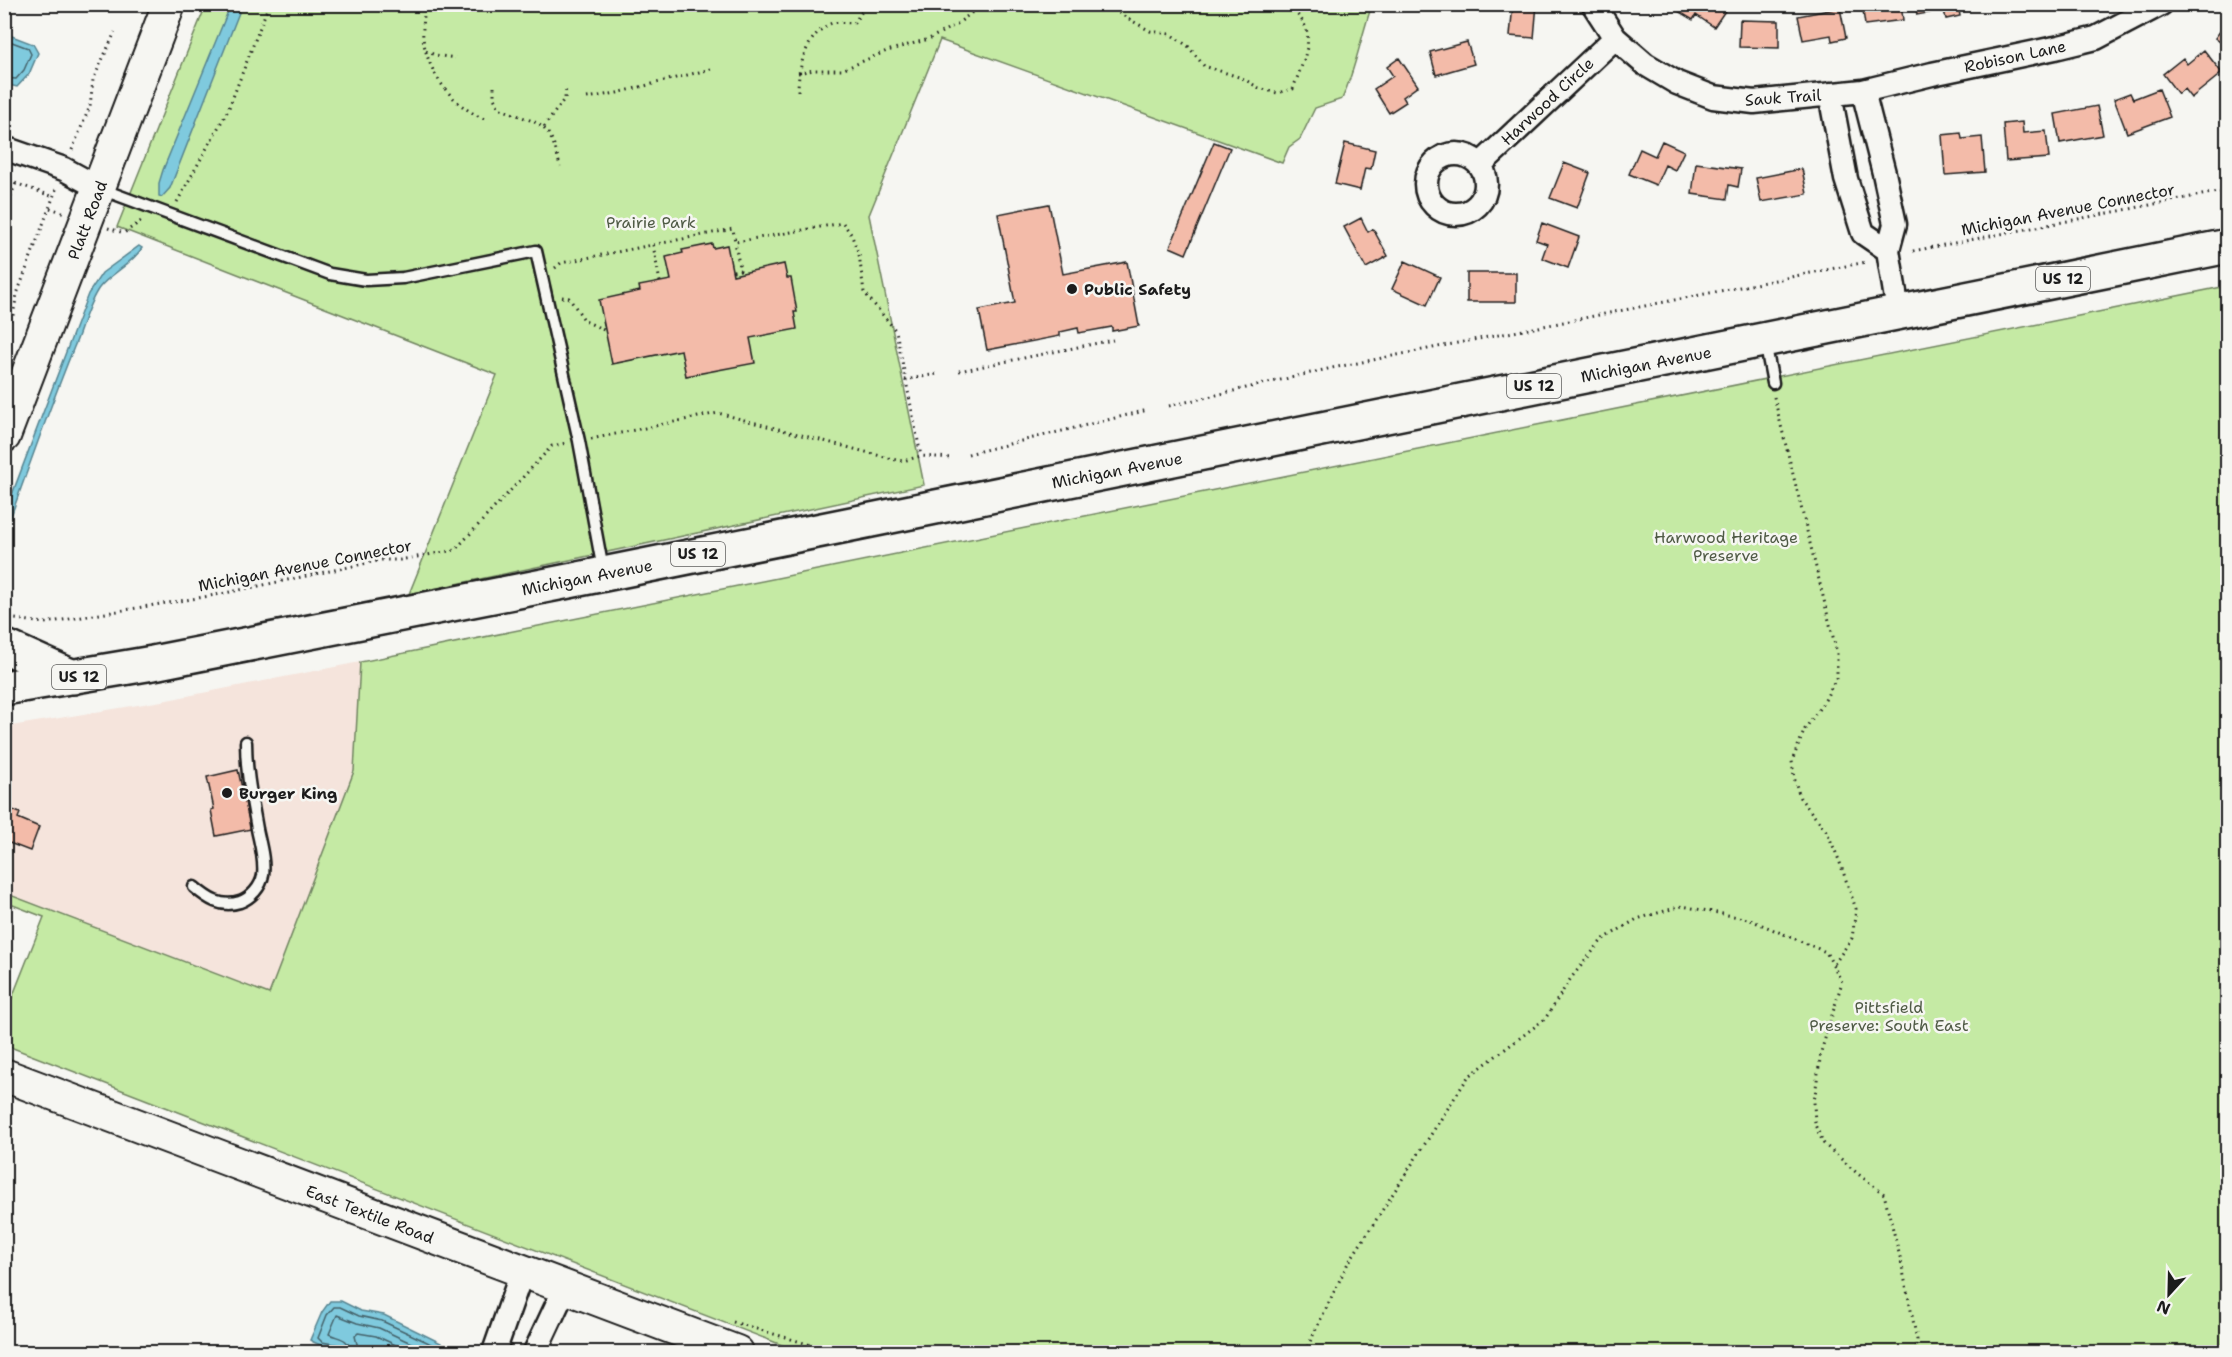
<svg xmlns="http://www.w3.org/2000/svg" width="2232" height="1357" viewBox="0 0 2232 1357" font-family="'Shantell Sans',sans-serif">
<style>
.built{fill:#f5e4dc}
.green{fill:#c5eaa4;stroke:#708360;stroke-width:1.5}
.water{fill:#7fcade;stroke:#578490;stroke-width:1.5}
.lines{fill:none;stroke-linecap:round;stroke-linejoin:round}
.shore{stroke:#44626a;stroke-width:1.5}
.building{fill:#f3bba9;stroke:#1c1c1c;stroke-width:1.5}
.lane-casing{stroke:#1c1c1c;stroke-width:15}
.street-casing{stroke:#1c1c1c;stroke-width:27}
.secondary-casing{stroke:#1c1c1c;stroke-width:36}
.highway-casing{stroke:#1c1c1c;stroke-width:38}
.path{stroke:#1c1c1c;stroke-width:3;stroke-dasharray:1.5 4.5;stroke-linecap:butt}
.lane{stroke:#f6f6f2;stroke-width:10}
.street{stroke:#f6f6f2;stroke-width:22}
.secondary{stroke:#f6f6f2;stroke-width:32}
.highway{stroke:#f6f6f2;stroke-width:33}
.poi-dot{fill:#1c1c1c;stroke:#f6f6f2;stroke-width:2}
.labels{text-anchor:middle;stroke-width:5;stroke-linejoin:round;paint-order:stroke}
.shield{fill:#f6f6f2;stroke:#5d5d5c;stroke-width:1.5}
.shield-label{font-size:15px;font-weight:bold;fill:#1c1c1c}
.street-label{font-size:16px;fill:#1c1c1c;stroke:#f6f6f2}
.park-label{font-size:16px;fill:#4f5a45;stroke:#f6f6f2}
.poi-label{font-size:16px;font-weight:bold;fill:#1c1c1c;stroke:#f6f6f2;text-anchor:start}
</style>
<rect width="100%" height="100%" fill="#f6f6f2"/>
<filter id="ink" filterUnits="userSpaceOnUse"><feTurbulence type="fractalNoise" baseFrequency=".0167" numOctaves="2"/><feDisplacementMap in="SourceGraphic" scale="12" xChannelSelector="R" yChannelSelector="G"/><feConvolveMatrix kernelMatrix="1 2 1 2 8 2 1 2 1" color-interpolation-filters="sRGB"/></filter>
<g filter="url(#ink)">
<path class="built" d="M360 662 354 771 269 994 5 893V727L162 701Z"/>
<path class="green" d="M206 5H1372C1361 36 1356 68 1342 99L1315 108 1300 139 1289 147 1282 163 940 40 869 215 924 485 409 594 497 375 117 227Z
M2227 286V1352H800L5 1045 4 1018 44 917 5 902V893L269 994 354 771 360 662Z"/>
<path class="water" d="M231 4 242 5 170 188 162 197 159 196V183L163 170Z
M4 33 33 44 38 53 29 74 17 87 5 84Z
M139 246 142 248C130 266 111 273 99 288 87 305 82 329 74 347 49 409 27 471 5 533V513L88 294 102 273Z
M330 1301H341L361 1311 384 1315 441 1343 444 1352C410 1353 336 1357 310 1340L322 1312Z"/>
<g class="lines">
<path class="shore" d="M4 39 28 48 31 54 24 70 16 79 4 78
M343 1352 339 1345 322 1342 318 1338 327 1315 334 1307H340L359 1316 382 1321 427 1342 436 1347 438 1352
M350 1352C349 1337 339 1339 329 1334L337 1315 357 1323 379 1328 430 1352
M359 1352 355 1336 358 1333 376 1336 411 1352"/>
</g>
<path class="building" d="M1513 4H1537L1534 38 1510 36Z
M1682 4H1722L1727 8 1714 27 1696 15 1693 20 1678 11Z
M1862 4H1901L1903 20 1865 25Z
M1915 4H1958L1960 16 1946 19 1944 10 1917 15Z
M1840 8 1846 38 1832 41 1831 35 1803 40 1798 16Z
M1740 20 1779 21V48L1739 47Z
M2227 22H2228V48L2215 38Z
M1467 42 1474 64 1436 75 1430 52Z
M2204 50 2222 73 2191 98 2184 89 2178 94 2163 74 2183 58 2187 64Z
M1399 58 1418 86 1403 97 1406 102 1389 113 1374 89 1393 76 1387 67Z
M2159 89 2170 117 2127 133 2114 99 2130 93 2133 99Z
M2097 106 2103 135 2060 143 2055 114Z
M2022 122 2023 133 2046 131 2049 158 2006 161 2003 124Z
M1961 133 1962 139 1982 137 1985 172 1945 175 1942 135Z
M1662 141 1684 151 1675 170 1665 165 1656 185 1629 174 1640 149 1655 156Z
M1214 142 1230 148 1186 254 1170 247Z
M1345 143 1375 150 1371 169 1365 168 1360 190 1335 184Z
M1564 163 1590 173 1577 208 1550 198Z
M1696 163 1741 169 1738 187 1729 185 1727 199 1692 194Z
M1802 169 1807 194 1761 202 1756 178Z
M1049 204 1063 274 1127 262 1139 326 1112 331V327L1079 333 1078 328 1060 332V336L987 350 979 310 1015 303 998 214Z
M1361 218 1368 232 1373 229 1388 256 1366 268 1344 227Z
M1542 223 1579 237 1568 268 1542 258 1547 244 1536 240Z
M712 244 713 248 727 245 733 275 784 264 787 278H791L797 312H794L797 329 750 338 755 363 686 376 681 350 612 364 599 300 640 291 639 286 671 280 666 257 683 253 682 250Z
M1405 261 1440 277 1427 305 1392 289Z
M1467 273H1516V302H1467Z
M238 770 251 829 216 836 211 810 214 809 207 777Z
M10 809 20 813 18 818 39 827 30 851 4 841V813L8 814Z"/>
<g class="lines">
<g class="lane-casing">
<path id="lane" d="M101 189 330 274 366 280 403 278 536 251 579 441 603 570
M1765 342 1773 383
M194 887C208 899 221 908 240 902 251 898 261 887 263 875 265 860 260 844 257 829 252 800 246 772 246 742"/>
</g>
<g class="street-casing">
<path id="street" d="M1593 4 1615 38 1645 64 1677 83 1713 97 1754 102 1863 91 1932 74 2055 48 2096 38 2161 4
M1863 91 1884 173 1895 224 1888 250 1898 311
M1830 94 1846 179 1863 233 1888 250
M4 148 64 169 99 188
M1426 184a30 30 0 1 1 60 0a30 30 0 1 1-60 0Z
M1480 165 1615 38
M494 1352 522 1272
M535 1352 565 1288"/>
</g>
<g class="secondary-casing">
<path id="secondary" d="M4 436 169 4
M4 1075 737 1352"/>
</g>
<g class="highway-casing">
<path id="highway" d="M4 646 73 677
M4 688 153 663 604 574 2228 246"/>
</g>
<path class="path" d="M424 4C425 16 422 27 423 38 428 74 453 107 487 120
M1103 4 1150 31 1170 34 1188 46 1204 66 1242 78 1259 88 1277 93 1293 89C1305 55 1323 27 1283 4
M426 51 435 55 455 58
M798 73 814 70H842L887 51 929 39 957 24 983 4
M494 87V98L499 108C539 125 550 119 560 167
M798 91C798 68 806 35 830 24 836 21 847 23 854 23L867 4
M587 98 617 93 711 69
M544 127 565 98 566 86
M72 150 90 106 93 80 115 32
M4 179 54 197
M177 202 228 110 269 4
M50 208 65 213
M4 213 16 183
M108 228 124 233 144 219
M653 245 660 282
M1913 251 2217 192 2228 195
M555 268 561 263 733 229 735 242 843 223 851 234 859 254 864 292 896 331 921 456
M733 271 740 270 735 242
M562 297 569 298 585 321 606 331
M4 305 14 308
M4 331 13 315 17 294 57 187
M959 371 1113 340
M905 380 937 374
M1774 397 1837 653V676L1825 700 1805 729 1792 761 1794 777 1800 798 1827 832 1839 860 1856 909 1852 938 1833 966
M1169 406 1332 368 1866 262
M591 439 718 413 896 460 903 461 921 456 953 458
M968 454 1148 410
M4 620 7 618 45 623 216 595 382 560H400L455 550 552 446 567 443
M733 1322 835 1352
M1305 1352 1347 1265 1468 1077 1545 1019 1571 978 1602 940 1637 919 1682 906 1748 919 1826 952 1842 982 1821 1052 1814 1102 1815 1125 1824 1144 1858 1174 1884 1194 1901 1261 1917 1340 1914 1352"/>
<use href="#lane" class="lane"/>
<use href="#street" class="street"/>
<use href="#secondary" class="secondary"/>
<use href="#highway" class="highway"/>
</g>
</g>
<g class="poi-dot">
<circle cx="1072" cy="289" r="6"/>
<circle cx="227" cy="793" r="6"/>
</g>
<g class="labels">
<g class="shield">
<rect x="2036" y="267" width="54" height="24" rx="4.5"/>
<rect x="1507" y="374" width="54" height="24" rx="4.5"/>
<rect x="671" y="542" width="54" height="24" rx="4.5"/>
<rect x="52" y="665" width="54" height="24" rx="4.5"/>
</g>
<g class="shield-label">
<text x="2063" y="284">US 12</text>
<text x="1534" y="391">US 12</text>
<text x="698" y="559">US 12</text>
<text x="79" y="682">US 12</text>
</g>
<g class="street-label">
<text transform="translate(2015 56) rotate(-12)" y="6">Robison Lane</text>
<text transform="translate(1783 97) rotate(-4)" y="6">Sauk Trail</text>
<text transform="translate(1547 101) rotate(-43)" y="6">Harwood Circle</text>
<text transform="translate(2068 209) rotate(-11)" y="6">Michigan Avenue Connector</text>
<text transform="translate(87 220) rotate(-69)" y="6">Platt Road</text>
<text transform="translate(1646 364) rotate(-11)" y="6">Michigan Avenue</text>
<text transform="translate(1117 470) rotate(-11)" y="6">Michigan Avenue</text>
<text transform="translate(305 565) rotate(-11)" y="6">Michigan Avenue Connector</text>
<text transform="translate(587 577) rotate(-11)" y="6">Michigan Avenue</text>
<text transform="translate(370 1214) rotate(21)" y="6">East Textile Road</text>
</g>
<g class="park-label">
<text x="651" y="228">Prairie Park</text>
<text x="1726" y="543">Harwood Heritage<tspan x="1726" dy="18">Preserve</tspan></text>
<text x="1889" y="1013">Pittsfield<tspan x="1889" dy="18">Preserve: South East</tspan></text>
</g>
<g class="poi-label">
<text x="1084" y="295">Public Safety</text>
<text x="239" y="799">Burger King</text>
</g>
</g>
<rect width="2232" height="1357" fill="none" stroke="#f6f6f2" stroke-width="24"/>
<rect x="12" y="12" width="2208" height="1333" fill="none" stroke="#1c1c1c" stroke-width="2" filter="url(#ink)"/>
<g transform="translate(2169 1294) rotate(202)" stroke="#f6f6f2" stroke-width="4.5" paint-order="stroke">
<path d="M0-4.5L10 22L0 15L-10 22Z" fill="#1c1c1c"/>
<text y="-9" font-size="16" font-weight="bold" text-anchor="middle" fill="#1c1c1c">N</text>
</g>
</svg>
